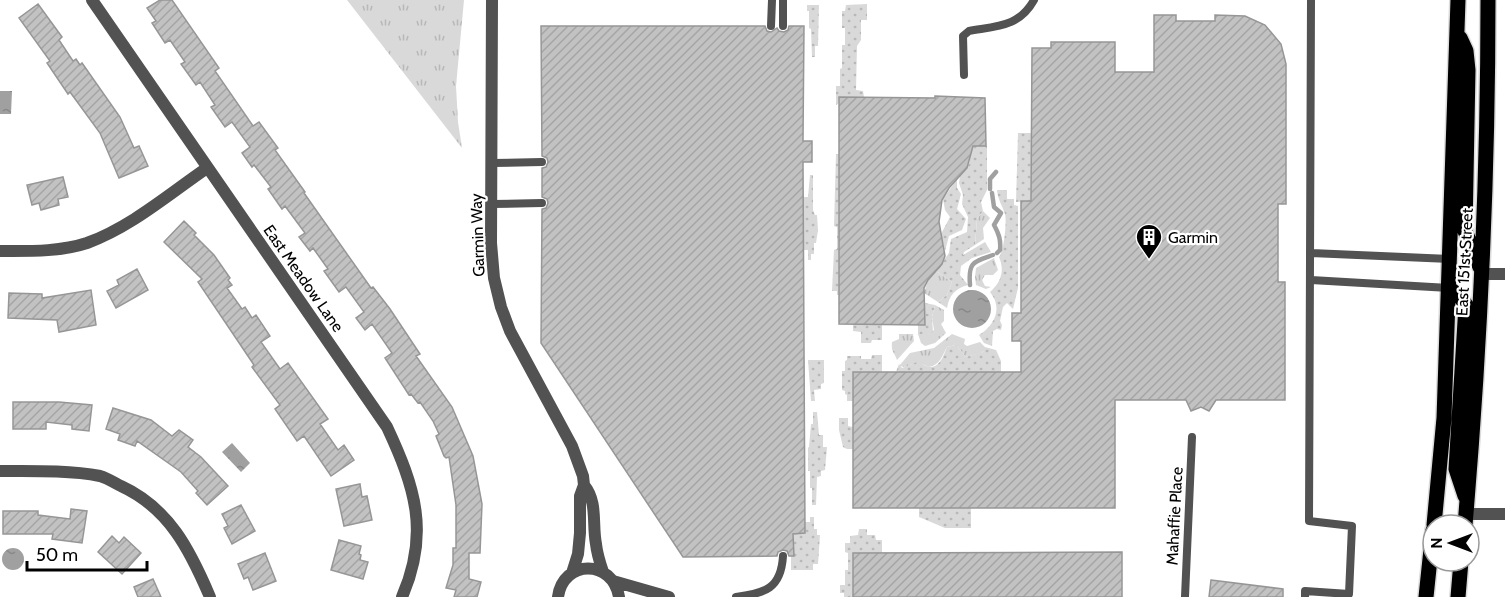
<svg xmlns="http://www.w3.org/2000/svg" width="1505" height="597" viewBox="0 0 1505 597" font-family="Cabin,sans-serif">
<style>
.grass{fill:url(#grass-tufts)}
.garden{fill:url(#garden-dots)}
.water{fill:url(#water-ripples)}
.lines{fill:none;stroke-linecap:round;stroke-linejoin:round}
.stream{stroke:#a0a0a0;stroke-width:4.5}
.building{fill:url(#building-hatch);stroke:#969696;stroke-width:1.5}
.primary-casing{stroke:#dbdbdb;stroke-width:18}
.lane{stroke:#525252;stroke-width:8}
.street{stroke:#525252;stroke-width:12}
.primary{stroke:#000;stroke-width:15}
.labels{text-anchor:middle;stroke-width:4.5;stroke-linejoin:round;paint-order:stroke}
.street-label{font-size:16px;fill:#000;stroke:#fff}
.poi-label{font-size:16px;fill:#000;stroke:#fff;text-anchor:start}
</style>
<defs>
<pattern id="grass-tufts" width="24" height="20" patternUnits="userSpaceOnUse" patternTransform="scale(1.5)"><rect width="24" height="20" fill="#d9d9d9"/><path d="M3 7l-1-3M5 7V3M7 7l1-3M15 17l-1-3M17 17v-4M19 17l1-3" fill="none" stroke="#b8b8b8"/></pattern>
<pattern id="garden-dots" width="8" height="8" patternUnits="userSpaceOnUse" patternTransform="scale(1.5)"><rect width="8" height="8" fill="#d9d9d9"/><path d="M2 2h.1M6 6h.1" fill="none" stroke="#b8b8b8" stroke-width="1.8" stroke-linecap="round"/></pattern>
<pattern id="water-ripples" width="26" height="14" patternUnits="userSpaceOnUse" patternTransform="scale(1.5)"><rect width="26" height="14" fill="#a0a0a0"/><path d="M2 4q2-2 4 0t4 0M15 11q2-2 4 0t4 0" fill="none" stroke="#888"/></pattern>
<pattern id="building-hatch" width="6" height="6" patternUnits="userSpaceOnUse" patternTransform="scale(1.5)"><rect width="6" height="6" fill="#c2c2c2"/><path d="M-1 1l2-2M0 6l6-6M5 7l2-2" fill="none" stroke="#a5a5a5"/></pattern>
</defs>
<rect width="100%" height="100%" fill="#fff"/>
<path class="grass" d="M347 0H464L456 86 458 122 462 148Z
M983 211 990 218 983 228 984 239 975 245 977 219Z
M994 258 998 270 993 275H985L982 280 985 286 991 287 986 289 976 285 975 277 976 268Z
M936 271 952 282 947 295 938 302 924 293 928 280Z
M935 305 944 310V321L941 324 946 333 935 343 925 346 921 343 918 334H928L934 330 932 317Z
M899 334H913L914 341 897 360C894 351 891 353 892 342L899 339Z
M952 334 965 339 964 344 967 346 980 342 985 347V350L981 353 966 357 956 345 947 347C942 356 940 365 929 367 920 363 915 362 906 367L899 366 910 353 934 348Z"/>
<path class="garden" d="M867 4V20H861V40L857 46 856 90 863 91 864 97H839V103L836 105V86H840V69L842 68V45H845V28H842V11H845L846 5Z
M807 5H819L818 46H815V57H812L811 29 809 28V11H807Z
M1018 133H1032L1031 201 1016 202Z
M972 146H987V190L981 202 983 211 977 219 975 245 964 252 963 255 985 242 991 252 972 258 961 266 960 275 968 285C956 288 949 295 947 308L938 302 947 295 952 282 936 271 949 253 951 239 967 232 968 217 962 204 963 195 959 183 960 176 969 164Z
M836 154H839V295H837V291H832L834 250 837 249V227L834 226Z
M810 175H813V210L815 215H817L818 230 816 243H814V254H811V260H808V250H803V197H808Z
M957 179V188L961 194 957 209 966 219 962 230 949 236 945 251 941 234 950 217 945 210 943 199Z
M997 190H1007V199H1014V205L1018 206V288L1013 309 1007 303 1003 307 1000 321 1002 325 1001 330 997 329 993 331 992 346 984 343 979 335C995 325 1003 308 990 292 1001 282 1005 271 999 257 1004 251 1007 221 1005 214 1002 205 998 200 997 190Z
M925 303 935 305 932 317 933 332 928 334H918V325L925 324Z
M853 325H882V340H872L871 343H861V332L853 331Z
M956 345 966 357 983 352 985 347 996 350 1001 361V372H896L899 364 902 368 917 362C922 363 926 367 931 367 941 366 944 354 947 347Z
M872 355H882V372L853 401H847V395L845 394V391L842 390V371H845V361L847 360V356H861V359H871Z
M808 360H824V383L821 384V389L814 390 815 401H811Z
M813 412H817L819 435H823V447H827L825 470 821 471V476L817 477 816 505H812V488H810V471H808V448L809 447 811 424H813Z
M839 418H848V426L853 427V449H847L843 447 839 430Z
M971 507V528H945L919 517V508Z
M810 517H814V529H817V535H820L818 564H813V570H791V556H794L793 534 805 533V522H810Z
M859 529H867V535H875L876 540H882V553H853V597H844V593H840V585H845V570H848V553L845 552V543H850V536L858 535Z"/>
<path class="water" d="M0 91H12L11 114H0Z
M953 309a19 19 0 1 1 38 0a19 19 0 1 1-38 0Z
M232 443 250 463 241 472 222 452Z
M2 559a11 11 0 1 1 22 0a11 11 0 1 1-22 0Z"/>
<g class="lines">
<path class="stream" d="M990 189V179L996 172
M992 193 994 207 1001 213 994 225C999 234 1001 240 1000 250L997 253
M970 285C968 262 973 262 993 255"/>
</g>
<path class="building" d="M160 0H172L219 68 215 71 253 126 259 122 278 148 275 150 305 192 304 193 371 288 373 287 390 309 420 354 416 356 452 407 473 456 482 504 480 553H469V579L481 582 477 597H454L456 590 446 588 453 565V548H456V505L449 457 446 458 444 456 436 436 439 434 433 421 420 402 418 403 411 394 409 395 385 358 392 353 372 324 365 330 356 318 364 312 346 287 339 292 324 271 328 269 313 248 310 251 299 237 305 233 285 206 282 209 268 189 271 187 254 165 252 167 242 153 250 147 232 122 225 127 211 107 215 105 200 82 196 85 181 64 185 62 170 40 165 43 152 23 156 21 147 8Z
M38 4 62 37 59 40 73 61 76 59 80 65 82 63 120 117 134 148 139 146 148 166 119 178 100 133 70 92 68 94 47 63 50 61 19 18Z
M1154 15H1176V21H1215V15L1245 16 1265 25 1281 44 1286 64V204H1278V282H1285V400H1216L1209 411 1201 407 1191 411 1186 400H1115V508H853V372H1021V341H1012V313H1021V201H1031L1032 48H1051V42H1115V72H1154Z
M541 26H765L767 31 771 32 777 28 779 31 784 32 788 30 789 26H804L803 141H812V162H803L805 533 793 534 794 556H789L787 551 783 550 778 552 777 556 683 557 541 343 542 209 546 208 548 203 547 199 542 197V168L546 167 548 162 547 158 542 156Z
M935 96 985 98 986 146H973L967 168 949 188 942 200 939 222 945 256 942 264 928 280 924 288 925 325 839 324V97L935 98Z
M63 177 68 197 58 199 59 205 41 210 39 203 32 205 27 185Z
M184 221 196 233 194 235 214 255 230 278 228 280 232 285 227 288 242 309 245 307 252 318 256 315 270 336 261 342 280 369 288 363 328 419 320 424 338 450 344 445 354 460 331 476 304 436 297 441 275 409 280 405 252 367 254 365 198 282 202 279 164 242Z
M137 269 148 290 116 308 107 291 119 285 117 280Z
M91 290 96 325 59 332 57 320 8 318 9 293 42 294V298Z
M13 402H59L92 405 89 431 72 429V425L46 422V429H13Z
M113 408 151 420 172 436 179 430 193 440 188 447 201 457 228 486 207 505 196 493 198 491 181 472 137 441 135 446 118 440 120 434 106 429Z
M360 484 362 497 367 496 372 520 344 526 336 489Z
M241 505 255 531 232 544 224 528 228 526 222 514Z
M71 509 87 511 82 543 52 539 53 534H3V511H38V515L70 519Z
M112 536 119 543 124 537 141 553 122 574 98 552Z
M339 540 361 546 359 554 361 555 360 560 368 562 363 579 331 570Z
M1122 552V597H853V553Z
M265 553 276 581 253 590 248 577 244 579 238 564Z
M153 579 161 597H138L134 587Z
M1211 580 1283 589V597H1209Z"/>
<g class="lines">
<g class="primary-casing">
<path id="primary" d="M1460 38 1466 51 1468 70 1465 231 1480 267
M1449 288 1461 298 1466 305 1456 469 1465 496
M1434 525 1444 418 1458 0
M1465 525C1480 350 1488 176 1488 0
M1426 597 1433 530
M1458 597 1461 561"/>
</g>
<path class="lane" d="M771 26 772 0
M783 26V0
M964 75 963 36 969 31C997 26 1019 27 1034 0
M492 163 542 162
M492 204 542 203
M1311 253 1450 259
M1311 280 1449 288
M736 597C765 593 781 589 783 556
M1185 597 1192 437
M1305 597V591L1349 594 1352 526 1309 521 1311 0"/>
<path class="street" d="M92 0 387 427C415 487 430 533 402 597
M492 0 491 243 494 278 501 307 510 331 572 446 583 476 584 485 580 496V533L578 554 572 573
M0 251C28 251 60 252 87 243 131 227 169 194 207 168
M1483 274H1505
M0 471C31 471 70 470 100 476 107 478 115 483 121 486 169 508 190 550 210 597
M584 485C598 502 592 524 596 544 597 554 600 563 603 572
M1466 514H1505
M613 581 669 597
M558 597C563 559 613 559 619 597"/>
<use href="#primary" class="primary"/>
</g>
<defs>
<g id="building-pin" transform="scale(1.35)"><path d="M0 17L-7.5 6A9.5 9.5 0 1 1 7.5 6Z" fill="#000" stroke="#fff"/><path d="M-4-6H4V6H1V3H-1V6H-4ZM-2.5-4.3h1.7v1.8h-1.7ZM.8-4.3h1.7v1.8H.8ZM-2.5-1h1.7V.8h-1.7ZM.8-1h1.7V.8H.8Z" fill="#fff"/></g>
</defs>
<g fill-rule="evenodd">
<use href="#building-pin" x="1149" y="237"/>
</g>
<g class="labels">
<g class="street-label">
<text transform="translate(477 235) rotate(-92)" y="6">Garmin Way</text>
<text transform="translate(1464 262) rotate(-87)" y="6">East 151st Street</text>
<text transform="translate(304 278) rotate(55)" y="6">East Meadow Lane</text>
<text transform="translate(1174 516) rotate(-87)" y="6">Mahaffie Place</text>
</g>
<g class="poi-label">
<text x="1168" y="243">Garmin</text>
</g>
</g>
<g transform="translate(1451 543) rotate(270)"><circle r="28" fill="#ffffff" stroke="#999999" stroke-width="1.5"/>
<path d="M0-4.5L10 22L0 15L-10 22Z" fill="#000000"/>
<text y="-9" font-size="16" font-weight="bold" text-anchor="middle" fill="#000000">N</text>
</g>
<path d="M27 561v9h120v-9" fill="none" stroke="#000000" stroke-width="3"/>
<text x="36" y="561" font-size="18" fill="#000000" stroke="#ffffff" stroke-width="4.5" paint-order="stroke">50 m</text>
</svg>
